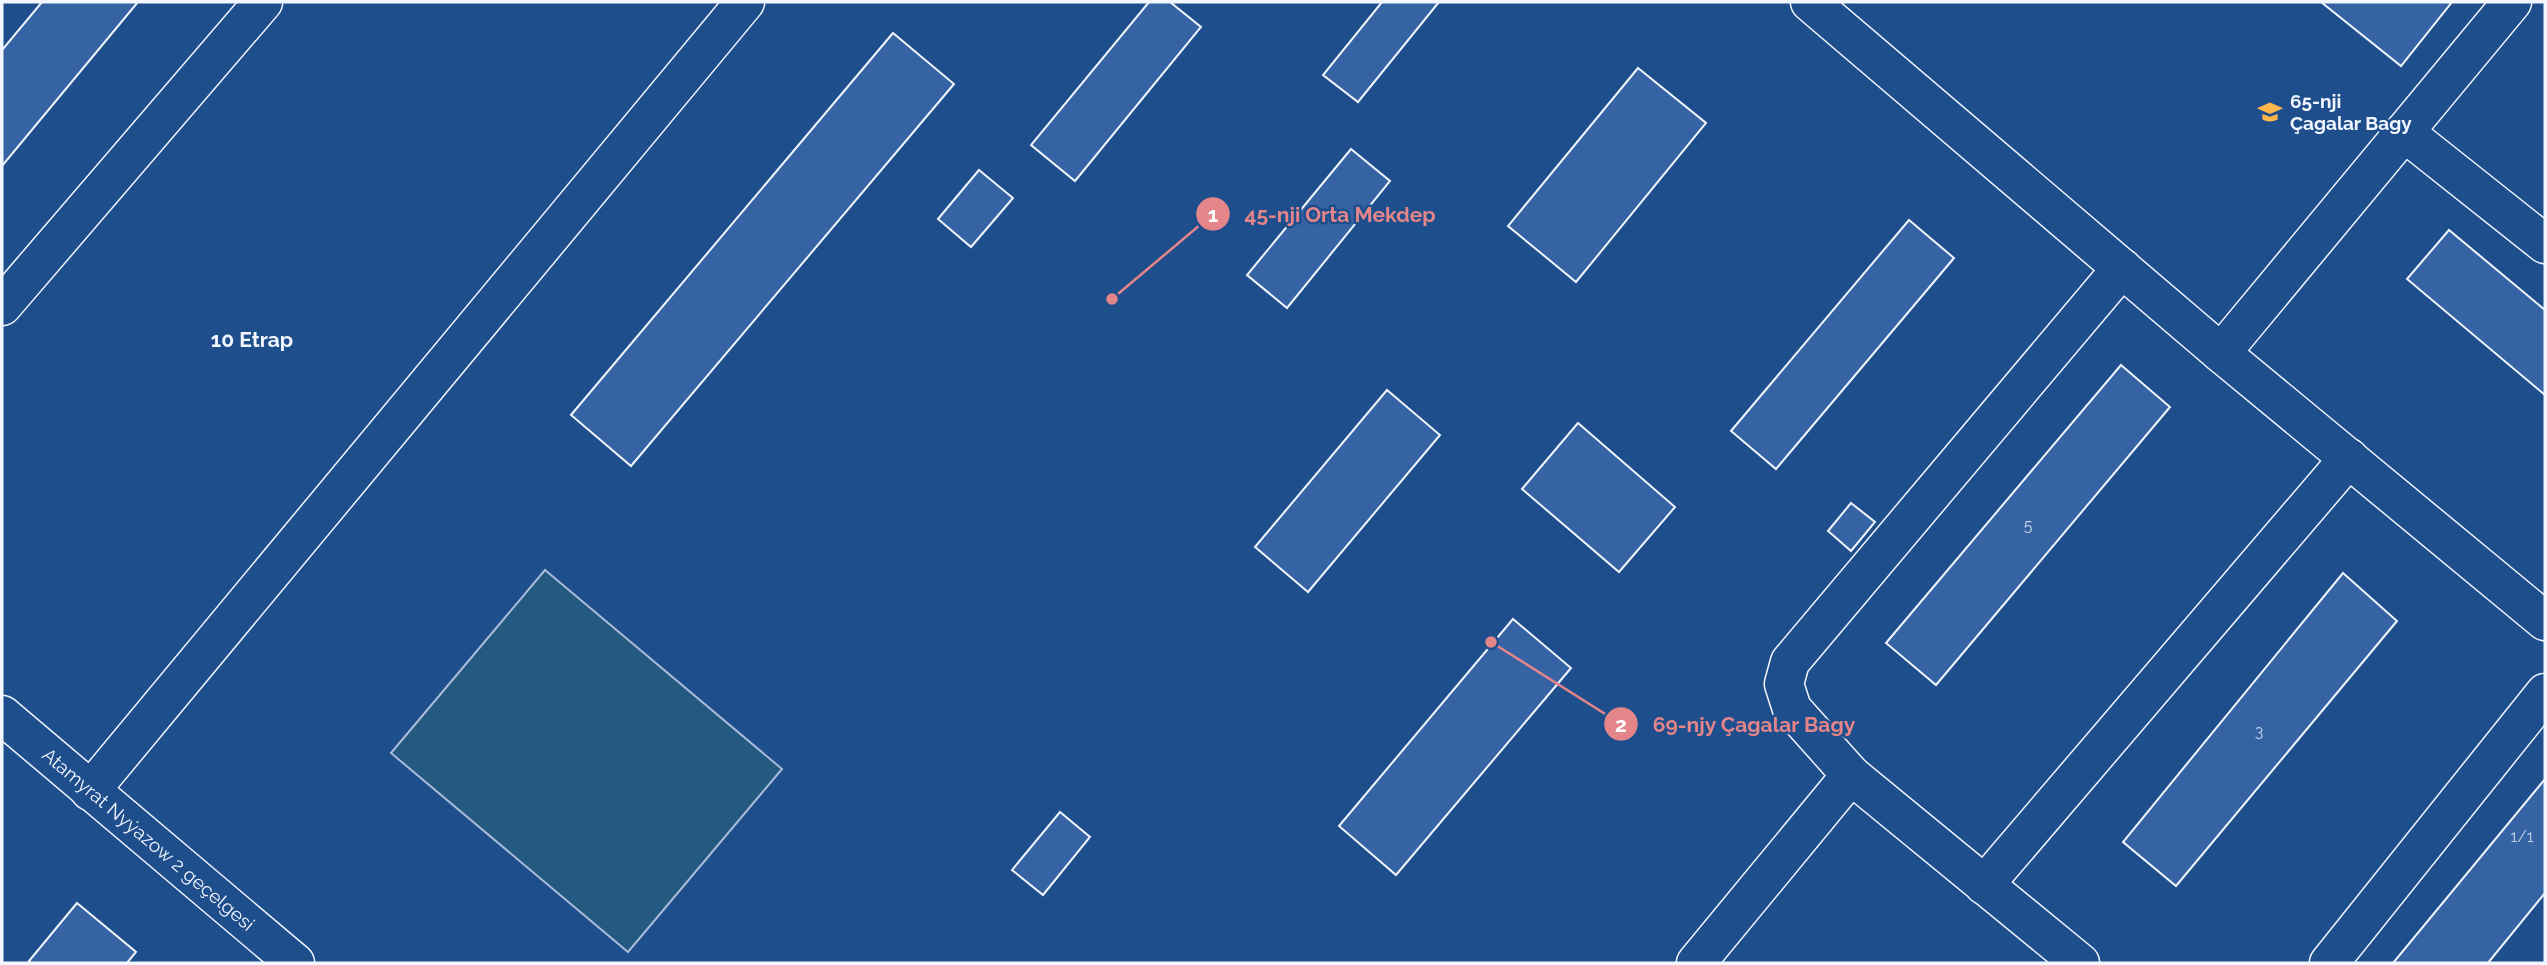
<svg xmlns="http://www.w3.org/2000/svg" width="2547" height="965" viewBox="0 0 2547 965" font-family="Raleway,sans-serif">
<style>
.green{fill:#245a82;stroke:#a8bbd7;stroke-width:2}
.building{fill:#3563a3;stroke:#f2f6ff;stroke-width:2}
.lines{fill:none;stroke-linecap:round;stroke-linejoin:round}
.minor-casing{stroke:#f2f6ff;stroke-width:41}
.minor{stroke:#1f4e8c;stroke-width:38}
.labels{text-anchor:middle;stroke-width:5;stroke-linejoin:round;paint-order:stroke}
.number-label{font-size:16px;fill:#c3d1e8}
.poi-label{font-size:19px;font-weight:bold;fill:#f2f6ff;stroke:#1f4e8c;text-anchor:start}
.street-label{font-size:19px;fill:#f2f6ff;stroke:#1f4e8c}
.neighbourhood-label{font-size:21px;font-weight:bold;fill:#f2f6ff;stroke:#1f4e8c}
.leader{fill:none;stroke:#e38589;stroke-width:2.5}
.callout-dot{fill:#e38589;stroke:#1f4e8c;stroke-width:2.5}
.mark-label{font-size:21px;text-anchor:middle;font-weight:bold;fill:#fff}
.callout-label{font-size:21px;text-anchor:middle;font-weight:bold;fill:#e38589;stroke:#1f4e8c;stroke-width:5;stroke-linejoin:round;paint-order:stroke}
</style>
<rect width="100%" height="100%" fill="#1f4e8c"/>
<path class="green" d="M545 570 782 769 628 952 391 753Z"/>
<path class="building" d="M42 2H138L2 166V50Z
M1149 2H1170L1201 27 1075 181 1031 145Z
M1382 2H1439L1358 102 1323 75Z
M2321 2H2452L2401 66Z
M893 33 954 84 631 466 571 415Z
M1638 68 1706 123 1576 282 1508 226Z
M1351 149 1390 181 1287 308 1247 275Z
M979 170 1013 198 971 247 938 219Z
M1909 220 1954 258 1776 469 1731 431Z
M2449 230 2545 310V395L2407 279Z
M2121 365 2170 407 1936 685 1886 643Z
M1387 390 1440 435 1308 592 1255 547Z
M1578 423 1675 507 1619 572 1522 489Z
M1851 503 1875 522 1851 551 1828 531Z
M2343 573 2397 621 2176 886 2123 842Z
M1513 619 1571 668 1396 875 1339 826Z
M2545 779V893L2488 963H2393Z
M1060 812 1090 837 1043 895 1012 870Z
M77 903 136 952 127 963H31L29 961Z"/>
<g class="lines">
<g class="minor-casing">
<g id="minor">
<path d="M1810 2 2221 353 2545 621"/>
<path d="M2404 132 2545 244"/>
<path d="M2 306 263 2"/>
<path d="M2221 353 2512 2"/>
<path id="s1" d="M2 715 295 963"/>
<path d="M1851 775 1792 709 1784 684 1790 662 2122 268"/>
<path d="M90 791 745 2"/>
<path d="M1984 885 2349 458"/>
<path d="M1696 963 1851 775 2080 963"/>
<path d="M2329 963 2545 693"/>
</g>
</g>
<use href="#minor" class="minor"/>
</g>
<defs>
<g id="school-bare" transform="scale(1.89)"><path d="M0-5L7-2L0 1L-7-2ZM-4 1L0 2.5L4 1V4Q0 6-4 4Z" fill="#ffb74d" stroke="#1f4e8c" stroke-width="2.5" paint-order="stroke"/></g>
</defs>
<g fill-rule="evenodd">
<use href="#school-bare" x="2270" y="112"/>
</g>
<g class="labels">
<g class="number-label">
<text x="2028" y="531">5</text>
<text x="2259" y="737">3</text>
<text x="2522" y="842">1/1</text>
</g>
<g class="poi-label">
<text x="2290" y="108">65-nji<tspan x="2290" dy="22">Çagalar Bagy</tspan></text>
</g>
<g class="street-label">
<text dy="7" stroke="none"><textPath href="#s1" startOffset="192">Atamyrat Nyýazow 2 geçelgesi</textPath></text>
</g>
<g class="neighbourhood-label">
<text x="252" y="347">10 Etrap</text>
</g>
</g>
<path class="leader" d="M1112 299L1213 214M1491 642L1621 724"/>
<g class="callout-dot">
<circle cx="1112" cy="299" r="7"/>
<circle cx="1491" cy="642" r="7"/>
<circle cx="1213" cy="214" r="18"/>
<circle cx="1621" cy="724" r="18"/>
</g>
<g class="mark-label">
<text x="1213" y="222">1</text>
<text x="1621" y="732">2</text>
</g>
<g class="callout-label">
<text x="1340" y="222">45-nji Orta Mekdep</text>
<text x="1754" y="732">69-njy Çagalar Bagy</text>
</g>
<rect width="2547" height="965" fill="none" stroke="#f2f6ff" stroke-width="7"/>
</svg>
